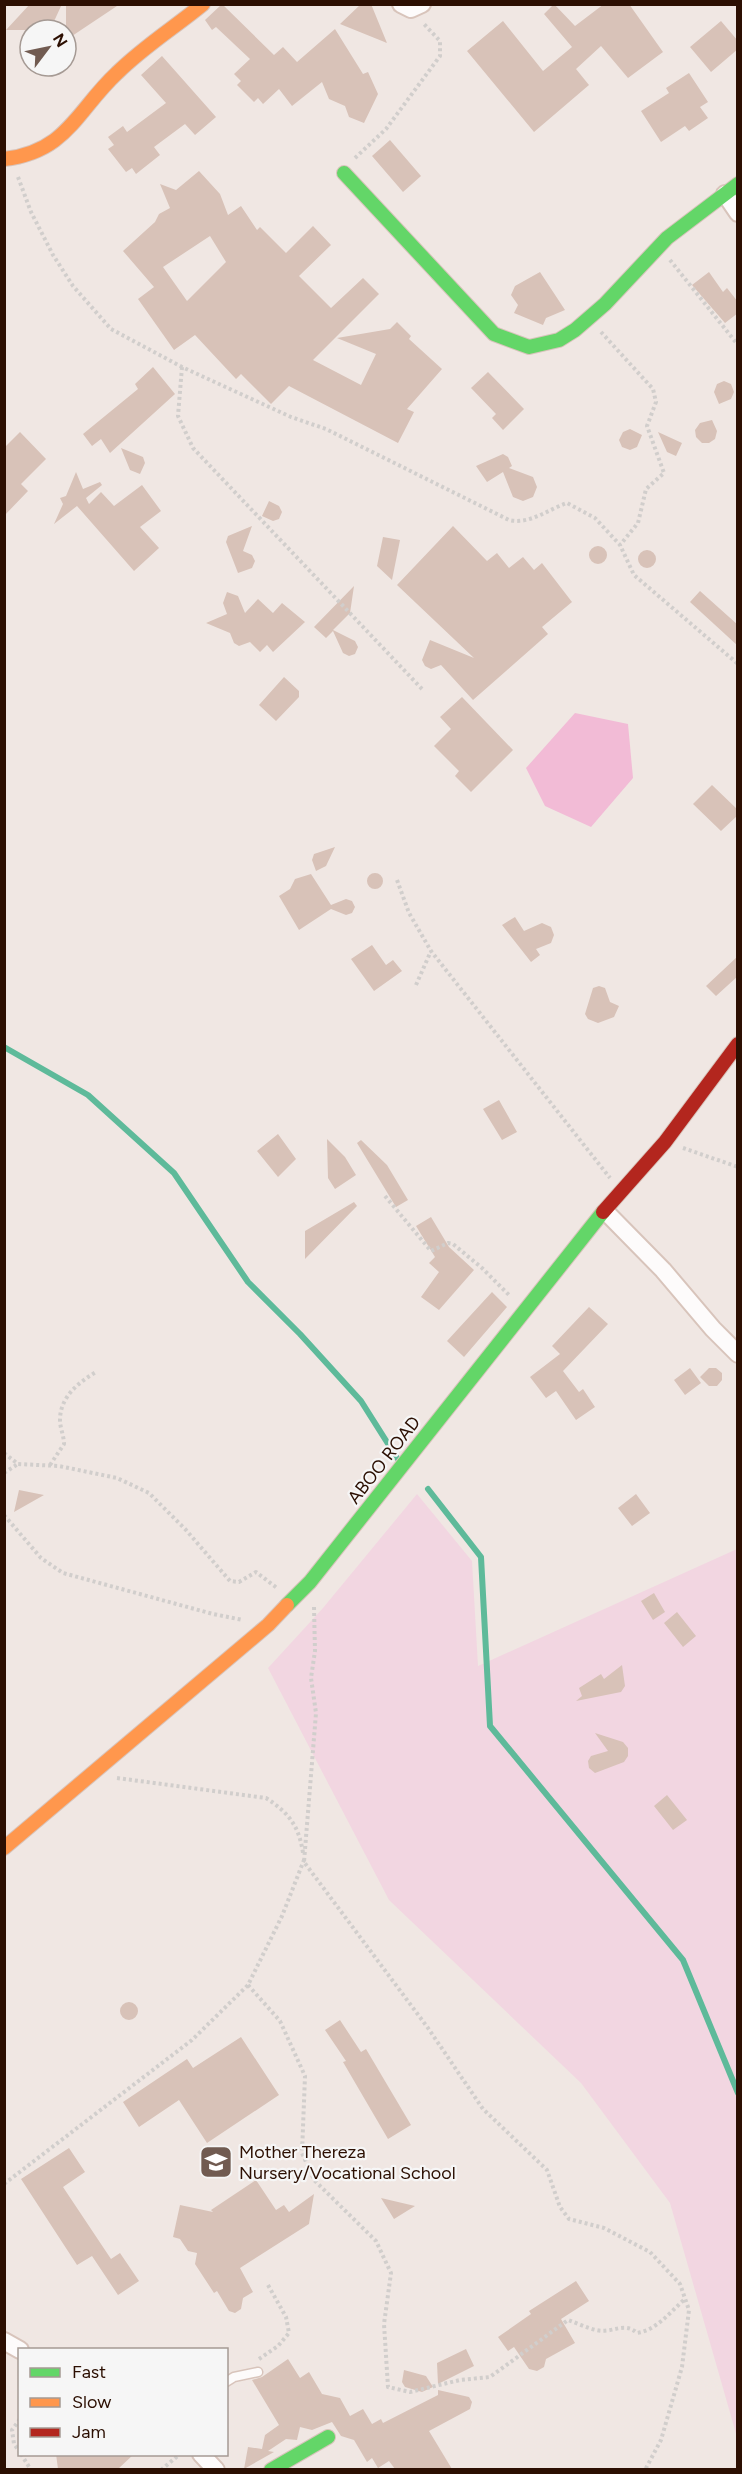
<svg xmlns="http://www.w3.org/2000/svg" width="742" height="2474" viewBox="0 0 742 2474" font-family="Figtree,sans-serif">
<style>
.green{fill:#f2d6e1}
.forest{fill:#f2bbd6}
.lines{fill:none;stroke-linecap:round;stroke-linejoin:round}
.stream{stroke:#5eba9a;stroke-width:6}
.building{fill:#d8c2b8;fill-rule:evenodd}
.lane-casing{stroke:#d8c4bb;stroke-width:11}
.street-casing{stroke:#d8c4bb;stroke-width:20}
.fast-casing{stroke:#d8c4bb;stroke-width:16}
.slow-casing{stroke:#d8c4bb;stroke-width:16}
.jam-casing{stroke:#d8c4bb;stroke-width:16}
.path{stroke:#d1cecc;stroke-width:4;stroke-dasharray:3 3;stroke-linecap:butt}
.lane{stroke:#fdfbfb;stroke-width:8}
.street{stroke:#fdfbfb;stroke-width:16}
.fast{stroke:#63d668;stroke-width:14}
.slow{stroke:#ff974d;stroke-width:14}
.jam{stroke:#b3261e;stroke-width:14}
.labels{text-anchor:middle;stroke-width:4.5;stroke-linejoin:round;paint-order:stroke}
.street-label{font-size:18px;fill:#2c0f02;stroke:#f6f6f6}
.poi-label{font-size:18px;fill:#2c0f02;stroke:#f6f6f6;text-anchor:start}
</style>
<rect width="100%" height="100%" fill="#f0e7e3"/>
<path class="green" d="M417 1494 472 1561 478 1666 737 1549V2437L670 2203 581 2083 389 1900 268 1668 323 1608Z"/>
<path class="forest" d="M575 713 628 724 633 778 591 827 545 806 526 768Z"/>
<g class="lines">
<path class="stream" d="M4 1047 88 1095 174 1173 248 1282 300 1334 361 1401 397 1458
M428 1489 481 1557 490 1726 683 1960 738 2093"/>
</g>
<path class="building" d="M30 4H62L50 30H6Z
M66 4H120L66 40Z
M222 4 274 55 283 47 297 62 335 29 363 74 368 72 378 94 364 123 349 117 345 106 329 99 322 82 292 106 279 89 263 104 258 98 254 102 237 85 241 81 234 74 250 59 216 27 212 30 205 20Z
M361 4H371L387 43 340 24Z
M554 4 575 26 604 4H629L663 52 628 78 601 46 576 69 589 85 534 132 467 51 503 21 543 71 572 47 544 14Z
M721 21 738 41V49L711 72 690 47Z
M162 56 216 117 195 135 185 124 154 147 160 155 136 174 132 168 126 172 108 149 114 145 108 137 123 126 127 132 166 103 141 75Z
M689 73 708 102 700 107 708 118 689 131 685 126 661 142 641 111 669 93 666 88Z
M390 140 421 176 403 192 372 156Z
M199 171 220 194 228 215 241 206 257 230 260 227 286 253 313 226 331 245 299 276 331 308 363 278 379 294 313 360 361 385 376 354 337 338 390 329 397 322 411 336 409 339 442 369 407 409 414 412 398 443 289 386 271 404 241 374 236 379 195 335 174 350 138 299 154 287 123 251 155 222 159 214 170 208 160 184 176 190ZM210 236 226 262 187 301 163 267Z
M540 272 565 310 546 318 543 325 514 313 518 305 511 295 515 286Z
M709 272 723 292 727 288 738 302V313L725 323 692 285Z
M153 367 175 394 110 453 101 439 92 446 83 434 138 389 135 384Z
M488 372 524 409 503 430 492 418 496 414 471 388Z
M724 381 731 384 734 392 731 399 719 404 714 392 717 384Z
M712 420 717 431 715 439 709 443H702L696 437 695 430 700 423Z
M630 429 642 435 637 447 630 450 622 447 619 440 623 432Z
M20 432 46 459 21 484 28 491 4 516V448Z
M658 432 682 443 676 456 667 452Z
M121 448 143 457 145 463 140 474 130 470Z
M503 454 508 457 512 466 509 468 533 477 537 487 533 497 523 501 513 497 503 472 487 482 476 466Z
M76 472 83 489 100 482 102 485 86 498 89 504 101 492 114 506 142 485 161 511 140 527 159 548 134 571 77 506 54 524 63 504 60 498 66 496Z
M269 501 279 506 282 512 279 519 273 521 262 516Z
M252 526 243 551 252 555 255 561 252 568 238 573 226 542 228 536Z
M453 526 487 561 497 553 509 568 523 557 534 570 542 563 572 602 542 627 548 634 473 700 441 665 431 669 425 666 422 660 430 640 474 658 397 585Z
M383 537 400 540 392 580 377 566Z
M589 555a9 9 0 1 1 18 0a9 9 0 1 1-18 0Z
M638 559a9 9 0 1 1 18 0a9 9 0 1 1-18 0Z
M354 586 350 613 333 630 355 641 358 647 355 654 349 656 343 653 333 631 326 638 314 627Z
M700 591 738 625V646L690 602Z
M227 592 238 596 245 613 258 599 273 613 282 603 305 622 273 652 267 645 260 652 250 642 239 646 234 643 230 633 206 623 227 614 223 603Z
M284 677 299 691V697L276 721 259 705Z
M462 697 513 750 471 792 455 776 459 771 434 746 451 729 440 717Z
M712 785 738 810V815L721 831 693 804Z
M335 847 326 866 316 871 312 860 314 854Z
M367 881a8 8 0 1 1 16 0a8 8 0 1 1-16 0Z
M311 874 331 905 346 899 352 901 355 907 352 913 346 915 331 909 299 930 279 896 290 889 295 879Z
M515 917 524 931 542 923 551 927 554 935 551 943 536 949 540 955 531 962 502 925Z
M372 945 386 965 393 960 402 971 374 991 351 959Z
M738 956V976L716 996 706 986Z
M599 986 605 988 610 1002 619 1006 614 1017 598 1023 588 1019 585 1014 593 988Z
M499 1100 517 1132 502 1140 483 1109Z
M278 1134 296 1159 278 1177 257 1151Z
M327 1139 345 1157 356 1175 335 1189 328 1178Z
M361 1140 387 1165 408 1200 396 1207 357 1143Z
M354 1202 357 1206 305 1259V1231Z
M431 1217 449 1247 474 1270 439 1310 421 1297 439 1272 429 1263 435 1257 416 1226Z
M492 1292 507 1307 464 1357 447 1341Z
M589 1307 608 1324 563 1371 579 1392 583 1389 595 1407 576 1420 556 1391 546 1398 530 1377 560 1354 552 1346Z
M690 1368 701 1383 685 1395 674 1380Z
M709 1368H716L722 1373V1380L717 1386H709L700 1377Z
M19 1490 44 1495 14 1512Z
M636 1494 650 1513 632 1526 618 1508Z
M654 1593 665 1612 653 1620 641 1601Z
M677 1612 696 1636 683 1647 664 1623Z
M622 1665 625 1686 621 1692 576 1701 582 1696 579 1688 601 1674 604 1679Z
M595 1733 623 1742 628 1748V1756L624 1762 595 1773 589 1768 588 1761 591 1756 608 1751Z
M667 1795 687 1820 673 1830 654 1806Z
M120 2011a9 9 0 1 1 18 0a9 9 0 1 1-18 0Z
M340 2020 361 2052 366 2049 411 2125 388 2139 343 2062 346 2061 325 2030Z
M241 2037 279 2095 207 2143 179 2100 139 2127 123 2102 187 2059 193 2068Z
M69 2148 85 2172 63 2187 111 2259 120 2253 139 2281 118 2295 92 2256 77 2265 21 2179Z
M256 2180 276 2210 284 2205 289 2212 314 2194 309 2224 240 2268 253 2292 243 2298 241 2309 235 2313 229 2311 217 2291 214 2293 195 2264 197 2253 188 2251 180 2239 173 2237 180 2205 213 2212 211 2210Z
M381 2198 415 2206 394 2219Z
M576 2281 589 2301 561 2319 575 2343 546 2359 544 2367 537 2371 529 2369 514 2347 508 2351 498 2337 531 2314 529 2311Z
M466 2349 474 2366 438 2384 437 2363Z
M288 2359 300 2378 309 2372 322 2394 340 2398 350 2416 363 2409 372 2424 381 2419 383 2423 438 2395V2390L469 2397 472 2402 470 2409 429 2431 452 2469H395L389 2461 378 2468 372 2458 367 2462 354 2440 341 2436 332 2422 312 2430 300 2427 297 2440 286 2439 268 2451 274 2452 244 2469 248 2447 262 2449 265 2435 279 2425 252 2380 262 2377Z
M404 2370 426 2376 433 2387 422 2392 405 2387 402 2382Z
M56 2454H134L118 2469H58Z"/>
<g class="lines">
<g class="lane-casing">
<path id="lane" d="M226 2382 234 2377 258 2372"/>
</g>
<g class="street-casing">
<path id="street" d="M401 4 411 9 422 4
M725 194 738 213
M606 1212 663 1270 713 1329 738 1354
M4 2341 20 2350
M201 2454 216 2470"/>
</g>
<g class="fast-casing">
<path id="fast" d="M344 173 494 334 529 347 559 340 575 330 605 304 667 238 738 184
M287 1605 310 1582 603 1212
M271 2470 328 2437"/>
</g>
<g class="slow-casing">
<path id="slow" d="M4 159C67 152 77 110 117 73 143 47 175 27 203 4
M4 1848 268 1625 287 1605"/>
</g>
<g class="jam-casing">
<path id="jam" d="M603 1212 665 1142 738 1044"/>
</g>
<path class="path" d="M355 158 386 129 440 56V41L423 23
M18 177 31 212 53 255 73 286 111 329 182 367 291 417 326 429 509 520C529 525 549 509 567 503L595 518 620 545 634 575 738 664
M670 260 738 345
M601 332 653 389 656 402 647 426 664 473 646 489 638 523 620 545
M182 367 178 416 193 448 422 689
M397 880 409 913 431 951 610 1178
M416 985 431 951
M683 1148 738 1167
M385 1196 431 1251 448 1243 453 1244 482 1268 510 1296
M4 1453 18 1464 59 1466 117 1478 149 1493 186 1530 230 1581 239 1582 256 1572 277 1588
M50 1465 64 1444C64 1436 60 1428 60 1420 60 1397 78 1383 96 1372
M4 1473 18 1464
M4 1515 41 1558 63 1573 213 1614 243 1620
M314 1607 315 1651 311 1678 316 1713 304 1862 428 2028 483 2109 547 2170 560 2207 569 2219 604 2228 650 2252 680 2284 689 2310 682 2367 661 2440 645 2470
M117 1778 266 1798C289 1813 299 1826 303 1853
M248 1985 280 2021 305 2076 302 2153 314 2180 376 2241 391 2273 384 2324 388 2387 410 2392 460 2380 490 2377 568 2320C577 2323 587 2328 596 2330 612 2334 624 2321 637 2333 657 2330 670 2312 685 2299
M4 2184 192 2040 248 1985 282 1916 304 1860
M259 2359 278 2346 289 2333 286 2317 268 2285
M20 2419 12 2430 14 2444 20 2452
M21 2454 31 2470
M161 2470 180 2454"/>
<use href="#lane" class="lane"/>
<use href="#street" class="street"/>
<use href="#fast" class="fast"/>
<use href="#slow" class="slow"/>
<use href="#jam" class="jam"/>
</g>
<defs>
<g id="school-square" transform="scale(1.725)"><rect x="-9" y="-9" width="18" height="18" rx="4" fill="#715b51" stroke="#f6f6f6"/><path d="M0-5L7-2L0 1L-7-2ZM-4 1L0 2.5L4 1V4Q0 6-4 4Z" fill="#fff"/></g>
</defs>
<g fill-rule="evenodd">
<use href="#school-square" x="216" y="2162"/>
</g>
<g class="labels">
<g class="street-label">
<text transform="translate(384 1460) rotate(-52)" y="6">ABOO ROAD</text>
</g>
<g class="poi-label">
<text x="239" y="2158">Mother Thereza<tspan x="239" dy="21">Nursery/Vocational School</tspan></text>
</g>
</g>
<rect width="742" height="2474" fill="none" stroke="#2c0f02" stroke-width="12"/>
<rect x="18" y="2348" width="210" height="108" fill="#f6f6f6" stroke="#a59a94" stroke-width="1.5"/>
<rect x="30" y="2368" width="30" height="9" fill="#63d668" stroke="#a59a94" stroke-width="1.5"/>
<text x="72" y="2378" font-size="18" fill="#2c0f02">Fast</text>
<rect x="30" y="2398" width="30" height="9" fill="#ff974d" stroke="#a59a94" stroke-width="1.5"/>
<text x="72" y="2408" font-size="18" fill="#2c0f02">Slow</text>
<rect x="30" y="2428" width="30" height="9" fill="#b3261e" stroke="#a59a94" stroke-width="1.5"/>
<text x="72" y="2438" font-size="18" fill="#2c0f02">Jam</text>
<g transform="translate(48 48) rotate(58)"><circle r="28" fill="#f6f6f6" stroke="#a59a94" stroke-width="1.5"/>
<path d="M0-4.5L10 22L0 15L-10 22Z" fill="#715b51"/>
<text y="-9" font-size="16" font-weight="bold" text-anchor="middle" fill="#2c0f02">N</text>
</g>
</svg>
